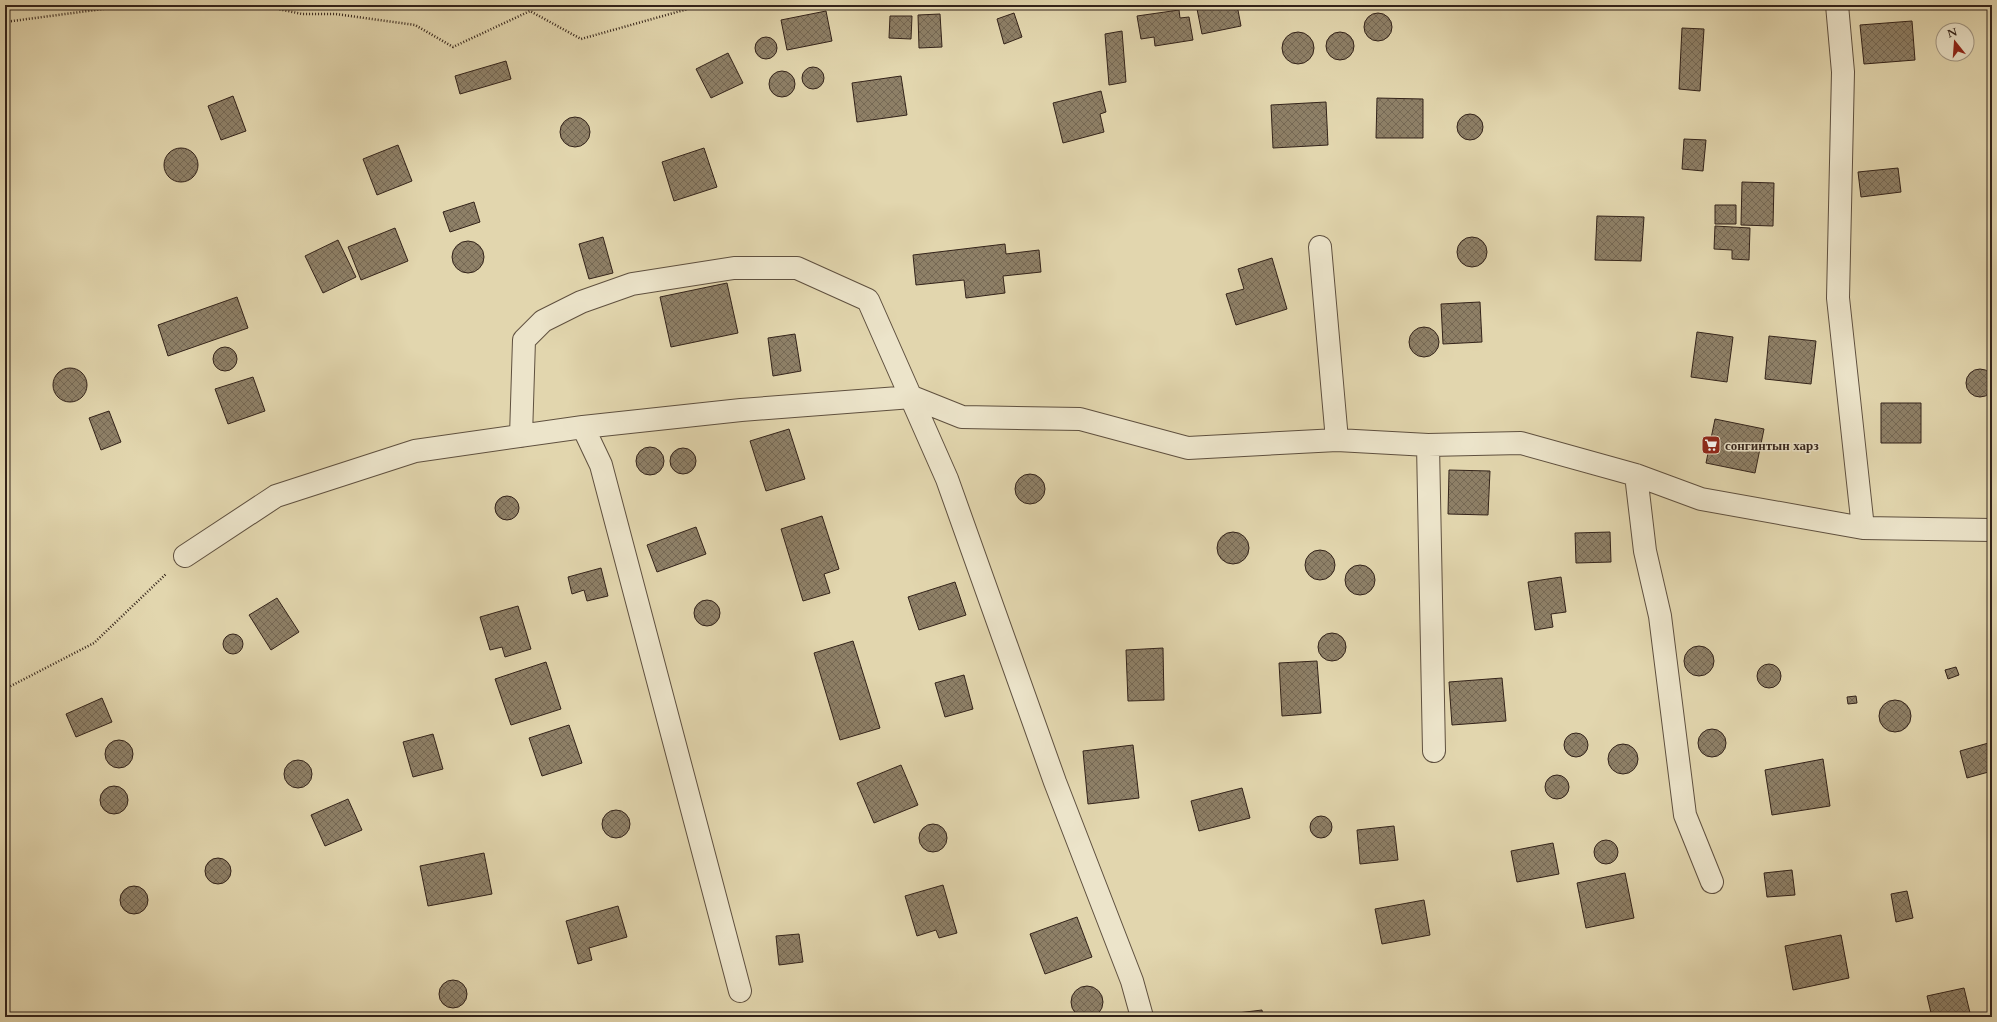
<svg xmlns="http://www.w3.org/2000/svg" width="1997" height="1022" viewBox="0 0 1997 1022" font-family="Cardo,serif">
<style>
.building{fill:url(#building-cross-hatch);stroke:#33231a}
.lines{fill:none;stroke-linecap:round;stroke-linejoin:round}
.minor-casing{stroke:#5f503f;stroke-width:24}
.path{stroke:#33231a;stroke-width:2.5;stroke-dasharray:1 2;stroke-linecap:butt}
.minor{stroke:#ece4ca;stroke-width:22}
.labels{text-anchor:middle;stroke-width:3;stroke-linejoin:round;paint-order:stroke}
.poi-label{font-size:13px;font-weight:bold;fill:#33231a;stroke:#ece4ca;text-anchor:start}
</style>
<defs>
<pattern id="building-cross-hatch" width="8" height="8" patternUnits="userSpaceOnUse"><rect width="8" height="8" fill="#8e8067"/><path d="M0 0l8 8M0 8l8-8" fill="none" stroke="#756854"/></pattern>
</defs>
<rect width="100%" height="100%" fill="#e2d6ae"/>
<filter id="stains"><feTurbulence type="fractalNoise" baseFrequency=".005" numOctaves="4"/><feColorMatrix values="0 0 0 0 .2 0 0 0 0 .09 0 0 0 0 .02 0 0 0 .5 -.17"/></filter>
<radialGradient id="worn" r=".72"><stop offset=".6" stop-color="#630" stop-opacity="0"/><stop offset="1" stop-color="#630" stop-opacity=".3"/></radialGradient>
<path class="building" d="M1215 5H1237L1241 26 1202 34 1197 9Z
M1179 10 1180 18 1189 17 1193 40 1155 46 1154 37 1141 39 1137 16Z
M826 11 832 41 787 50 781 20Z
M1364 27a14 14 0 1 1 28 0a14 14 0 1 1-28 0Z
M1014 13 1022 37 1004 44 997 19Z
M940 14 942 47 919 48 918 15Z
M890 16H912L911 39 889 38Z
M1912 21 1915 60 1864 64 1860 25Z
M1682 28 1704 29 1700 91 1679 89Z
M1122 31 1126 82 1109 85 1105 34Z
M1282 48a16 16 0 1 1 32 0a16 16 0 1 1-32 0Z
M1326 46a14 14 0 1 1 28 0a14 14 0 1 1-28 0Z
M755 48a11 11 0 1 1 22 0a11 11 0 1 1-22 0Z
M728 53 743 83 711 98 696 69Z
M506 61 511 79 460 94 455 76Z
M802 78a11 11 0 1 1 22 0a11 11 0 1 1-22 0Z
M769 84a13 13 0 1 1 26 0a13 13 0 1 1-26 0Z
M901 76 907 115 857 122 852 83Z
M1101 91 1106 112 1100 114 1104 132 1063 143 1053 103Z
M233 96 246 131 221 140 208 106Z
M1377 98 1423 99V138H1376Z
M1326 102 1328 145 1273 148 1271 105Z
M1457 127a13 13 0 1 1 26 0a13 13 0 1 1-26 0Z
M560 132a15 15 0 1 1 30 0a15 15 0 1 1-30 0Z
M1684 139 1706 140 1703 171 1682 169Z
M398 145 412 181 377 195 363 159Z
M164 165a17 17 0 1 1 34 0a17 17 0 1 1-34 0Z
M704 148 717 187 674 201 662 162Z
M1898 168 1901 192 1861 197 1858 172Z
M1742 182 1774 183 1773 226 1741 225Z
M474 202 480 222 450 232 443 212Z
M1715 205H1736V224H1715Z
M1597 216 1644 217 1641 261 1595 260Z
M1715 226 1750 228 1749 260 1732 259V250L1714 249Z
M395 228 408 261 361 280 348 247Z
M1457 252a15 15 0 1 1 30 0a15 15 0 1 1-30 0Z
M603 237 613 273 589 279 579 244Z
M338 240 356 277 323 293 305 256Z
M452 257a16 16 0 1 1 32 0a16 16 0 1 1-32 0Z
M1005 244 1006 254 1039 250 1041 272 1003 276 1005 293 966 298 964 280 916 285 913 255Z
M1272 258 1287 309 1236 325 1226 294 1244 289 1238 269Z
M727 283 738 333 671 347 660 297Z
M237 297 248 328 168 356 158 325Z
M1480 302 1482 342 1443 344 1441 304Z
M1409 342a15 15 0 1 1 30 0a15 15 0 1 1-30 0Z
M1697 332 1733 337 1727 382 1691 377Z
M795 334 801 371 773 376 768 338Z
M1769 336 1816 341 1811 384 1765 379Z
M213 359a12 12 0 1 1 24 0a12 12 0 1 1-24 0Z
M53 385a17 17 0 1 1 34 0a17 17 0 1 1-34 0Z
M1966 383a14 14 0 1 1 28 0a14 14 0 1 1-28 0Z
M253 377 265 411 228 424 215 389Z
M1881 403H1921V443H1881Z
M109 411 121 442 101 450 89 418Z
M1715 419 1764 429 1755 473 1706 463Z
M789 429 805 479 766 491 750 441Z
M636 461a14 14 0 1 1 28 0a14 14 0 1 1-28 0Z
M670 461a13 13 0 1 1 26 0a13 13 0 1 1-26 0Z
M1449 470 1490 471 1488 515 1448 514Z
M1015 489a15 15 0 1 1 30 0a15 15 0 1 1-30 0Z
M495 508a12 12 0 1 1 24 0a12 12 0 1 1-24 0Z
M822 516 839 569 824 574 830 593 803 601 781 529Z
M696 527 706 554 657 572 647 545Z
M1217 548a16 16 0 1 1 32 0a16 16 0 1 1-32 0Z
M1610 532 1611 562 1576 563 1575 533Z
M1305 565a15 15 0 1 1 30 0a15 15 0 1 1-30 0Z
M1345 580a15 15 0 1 1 30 0a15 15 0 1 1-30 0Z
M601 568 608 596 587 601 584 590 572 594 568 577Z
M1561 577 1566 612 1551 614 1553 627 1535 630 1528 582Z
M955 582 966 615 919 630 908 597Z
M277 598 299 632 271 650 249 615Z
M694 613a13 13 0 1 1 26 0a13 13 0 1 1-26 0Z
M518 606 531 649 505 657 502 647 490 650 480 617Z
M1318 647a14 14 0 1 1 28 0a14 14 0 1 1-28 0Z
M223 644a10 10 0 1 1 20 0a10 10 0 1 1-20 0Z
M853 641 880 728 840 740 814 653Z
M1684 661a15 15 0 1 1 30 0a15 15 0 1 1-30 0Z
M1163 648 1164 700 1128 701 1126 650Z
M1317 661 1321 713 1282 716 1279 663Z
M546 662 561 709 511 725 495 679Z
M1757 676a12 12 0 1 1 24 0a12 12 0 1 1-24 0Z
M1956 667 1959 675 1948 679 1945 670Z
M964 675 973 709 945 717 935 683Z
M1502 678 1506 721 1452 725 1449 682Z
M1856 696 1857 703 1848 704 1847 697Z
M102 698 112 722 76 737 66 714Z
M1879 716a16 16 0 1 1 32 0a16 16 0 1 1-32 0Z
M569 725 582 763 542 776 529 738Z
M1698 743a14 14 0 1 1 28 0a14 14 0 1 1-28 0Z
M1564 745a12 12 0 1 1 24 0a12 12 0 1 1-24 0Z
M433 734 443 769 413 777 403 742Z
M105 754a14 14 0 1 1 28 0a14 14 0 1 1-28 0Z
M1992 742V771L1967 778 1960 751Z
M1608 759a15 15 0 1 1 30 0a15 15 0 1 1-30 0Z
M1133 745 1139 798 1088 804 1083 751Z
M1823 759 1830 806 1772 815 1765 770Z
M284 774a14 14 0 1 1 28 0a14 14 0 1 1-28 0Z
M901 765 918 805 874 823 857 783Z
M1545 787a12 12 0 1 1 24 0a12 12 0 1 1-24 0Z
M100 800a14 14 0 1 1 28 0a14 14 0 1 1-28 0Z
M1242 788 1250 818 1199 831 1191 801Z
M348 799 362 830 325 846 311 815Z
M602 824a14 14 0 1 1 28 0a14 14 0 1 1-28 0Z
M1310 827a11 11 0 1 1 22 0a11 11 0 1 1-22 0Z
M919 838a14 14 0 1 1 28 0a14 14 0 1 1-28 0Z
M1394 826 1398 860 1360 864 1357 830Z
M1594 852a12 12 0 1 1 24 0a12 12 0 1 1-24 0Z
M1553 843 1559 874 1517 882 1511 851Z
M484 853 492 894 428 906 420 866Z
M205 871a13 13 0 1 1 26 0a13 13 0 1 1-26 0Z
M1792 870 1795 895 1767 897 1764 873Z
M1625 873 1634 918 1586 928 1577 883Z
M943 885 957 933 939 938 936 930 917 936 905 896Z
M120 900a14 14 0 1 1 28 0a14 14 0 1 1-28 0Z
M1907 891 1913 918 1896 922 1891 894Z
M1424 900 1430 935 1382 944 1375 909Z
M618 906 627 937 589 948 592 960 578 964 566 921Z
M1077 917 1092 957 1045 974 1030 934Z
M799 934 803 962 779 965 776 936Z
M1841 935 1849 978 1793 990 1785 946Z
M439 994a14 14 0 1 1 28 0a14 14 0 1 1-28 0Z
M1071 1002a16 16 0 1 1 32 0a16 16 0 1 1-32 0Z
M1964 988 1971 1017H1932L1927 996Z
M1262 1010 1263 1017H1204Z"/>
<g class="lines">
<g class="minor-casing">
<path id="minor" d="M1837 5 1843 72 1838 298 1863 528
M1320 247 1337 440
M583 427 601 465 740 991
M521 436 524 340 543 321 581 302 632 284 734 268H797L868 300 947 479 1055 782 1132 981 1142 1017
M1428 445 1434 751
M1636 475 1645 551 1660 616 1685 815 1712 882
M185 556 276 496 415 451 583 427 741 410 912 397 962 417 1080 419 1188 448 1337 440 1428 445 1521 443 1636 475 1701 499 1863 528 1992 530"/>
</g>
<path class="path" d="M259 5 302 14H336L415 25 453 47 530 11 581 39 702 5
M5 22 133 5
M5 689 94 643 166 574"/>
<use href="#minor" class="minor"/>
</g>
<defs>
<g id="supermarket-square" transform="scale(1)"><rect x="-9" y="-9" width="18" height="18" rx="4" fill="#8f2418" stroke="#ece4ca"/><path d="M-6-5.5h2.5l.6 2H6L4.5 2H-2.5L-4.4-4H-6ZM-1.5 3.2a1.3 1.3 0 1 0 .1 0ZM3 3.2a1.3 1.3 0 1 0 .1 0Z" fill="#fff"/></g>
</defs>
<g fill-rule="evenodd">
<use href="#supermarket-square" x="1711" y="445"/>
</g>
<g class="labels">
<g class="poi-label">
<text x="1725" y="450">сонгинтын харз</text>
</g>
</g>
<rect width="1997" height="1022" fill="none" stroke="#e2d6ae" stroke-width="20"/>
<rect x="6" y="6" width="1985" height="1010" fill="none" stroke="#33231a" stroke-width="2"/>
<rect x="10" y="10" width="1977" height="1002" fill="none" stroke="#33231a"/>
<g transform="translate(1955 42) rotate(343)"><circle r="19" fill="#ece4ca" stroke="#a29784"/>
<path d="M0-3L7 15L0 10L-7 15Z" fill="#8f2418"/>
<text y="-6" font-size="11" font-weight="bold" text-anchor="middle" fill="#33231a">N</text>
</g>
<rect width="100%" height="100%" filter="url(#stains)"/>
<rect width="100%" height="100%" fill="url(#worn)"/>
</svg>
